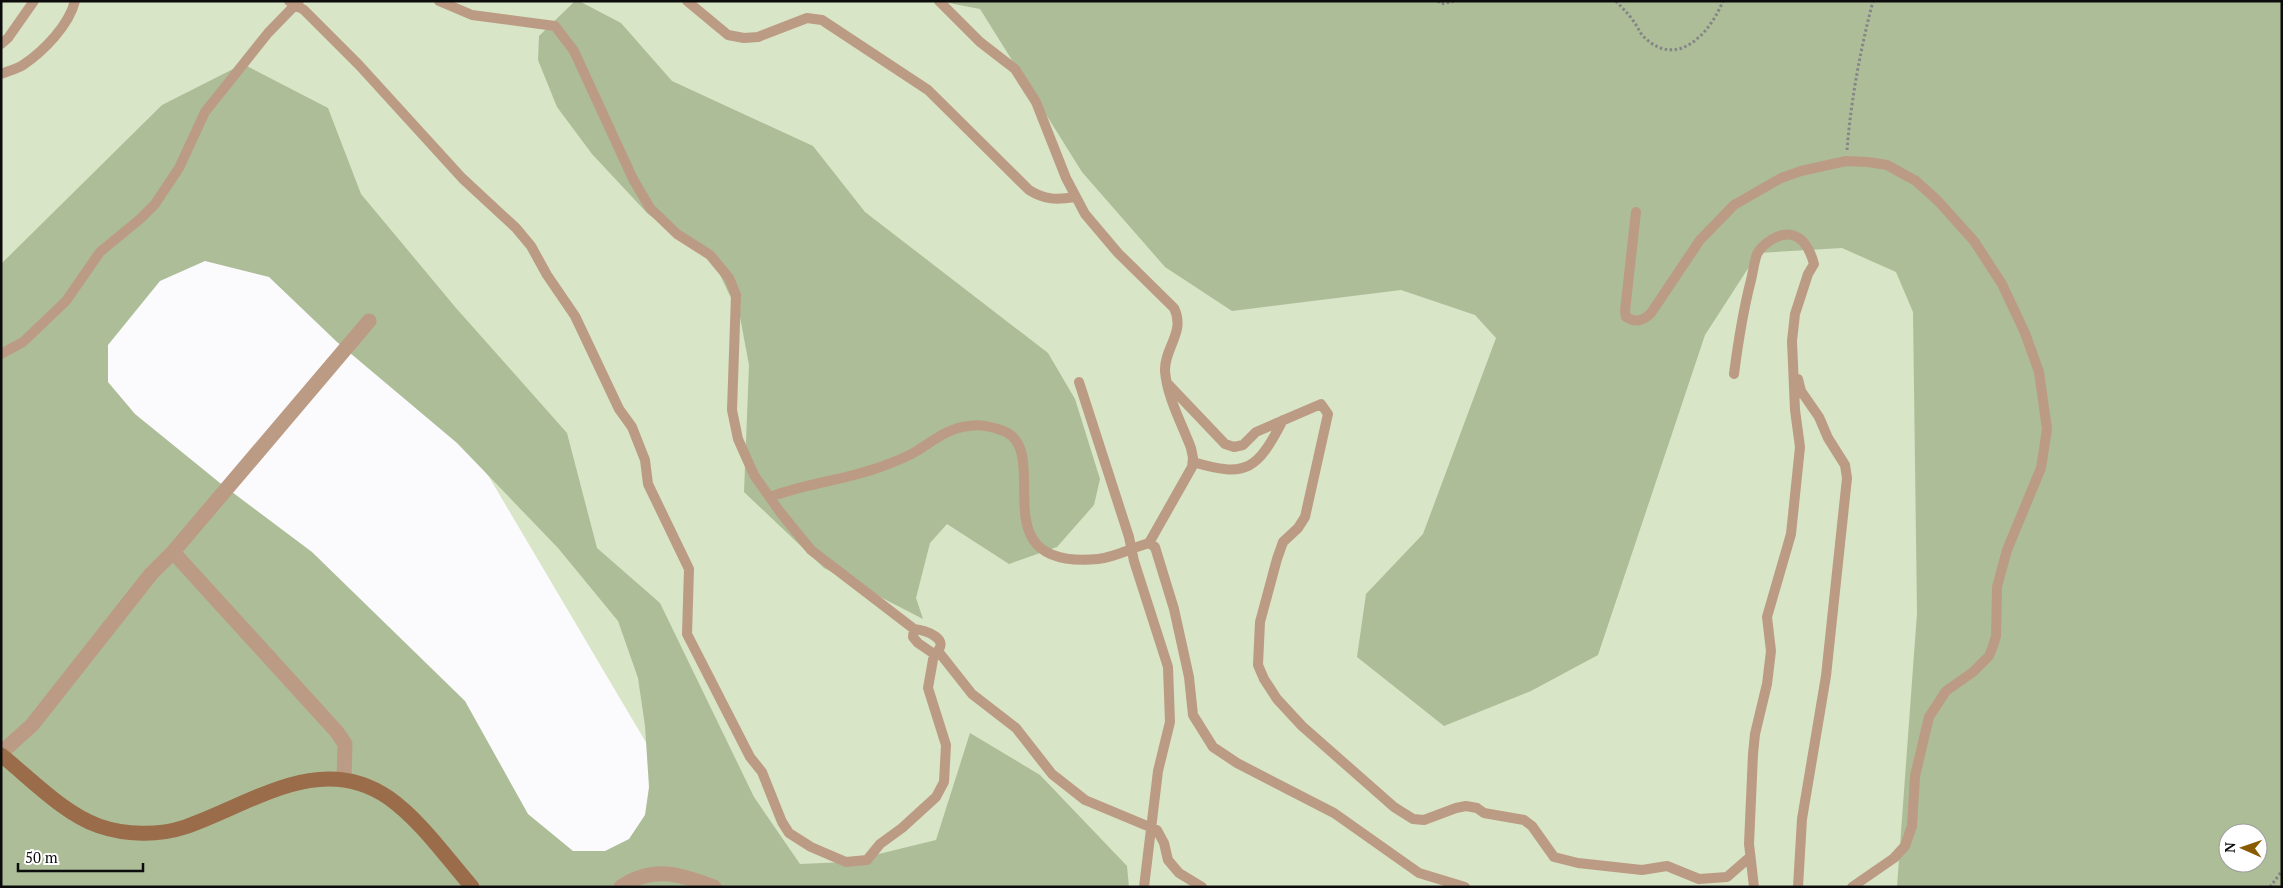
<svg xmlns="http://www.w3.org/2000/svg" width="2283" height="888" viewBox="0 0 2283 888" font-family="'PT Serif',serif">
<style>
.green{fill:#d8e5c7}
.forest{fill:#adbd98;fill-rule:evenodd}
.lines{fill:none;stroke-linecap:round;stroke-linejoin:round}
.path{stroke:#858587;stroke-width:3;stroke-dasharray:2.5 2.5;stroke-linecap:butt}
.lane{stroke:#bc9b84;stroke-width:10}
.street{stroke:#bc9b84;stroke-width:15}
.secondary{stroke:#9b6c49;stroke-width:15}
</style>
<rect width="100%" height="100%" fill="#fbfbfd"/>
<path class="green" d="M1 1H1040L1642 157 2074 279 1957 887H765L670 783 463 433 213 161 1 441Z"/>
<path class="forest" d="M575 1H579L621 23 672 81 813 146 865 212 1048 353 1075 399 1100 479 1094 505 1057 547 1009 564 947 524 930 543 916 598 923 619 824 568 744 492 749 365 740 317 713 260 648 214 592 154 557 107 538 60 539 36Z
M939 1H2282V887H1897L1917 613 1913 312 1896 272 1842 248 1758 253 1705 335 1598 655 1531 691 1444 726 1357 657 1366 594 1423 534 1496 338 1475 315 1401 290 1232 311 1165 267 1082 172 980 9ZM2228 833H2258V863H2228Z
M243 64 328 108 361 194 456 308 567 433 597 548 660 603 754 797 800 864 846 862 936 840 970 733 1040 775 1127 866 1129 887H1V264L162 105ZM205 261 269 277 337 342 457 443 558 548 618 621 638 678 645 726 649 787 645 815 629 839 605 851H573L528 814 465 701 312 552 220 483 135 414 108 382V345L160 281Z"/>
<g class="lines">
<path class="path" d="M1438 1 1441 4 1455 1
M1616 1C1622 8 1629 14 1634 22 1638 27 1640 34 1645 38 1678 69 1710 33 1723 1
M1847 150C1851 100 1860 51 1873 1
M2270 887 2282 871"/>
<path class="lane" d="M289 1 304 10 359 65 462 178 516 228 531 246 547 275 575 316 619 409 632 427 645 460 648 484 689 569 687 634 750 757 762 772 782 822 789 833 811 847 846 862 867 860 880 844 902 828 936 797 944 782 946 745 928 688 934 654
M439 1 472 15 555 26 574 51 633 179 650 208 677 234 710 255 729 278 736 295 732 410 738 439 754 475 780 512 811 550 914 629
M687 1 728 35 744 38 758 37 807 18 822 20 928 90 1029 190C1045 200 1057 200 1075 197
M939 1 980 42 1015 69 1036 102 1066 178 1085 214 1118 253 1174 308C1186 332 1164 348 1165 371 1167 397 1182 424 1191 448L1193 458 1192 467 1149 543
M1 44 8 38 34 1
M1 74C8 71 17 69 23 65 44 51 69 25 75 1
M1636 212 1625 311 1626 317C1636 323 1643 321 1651 313L1700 240 1734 205 1781 178 1801 171 1846 161 1868 162 1887 165 1916 181 1938 201 1974 241 2002 284 2025 333 2039 372 2047 429 2041 468 2007 550 1997 587 1996 636 1993 646 1989 656 1973 672 1946 691 1929 717 1915 776 1912 826 1905 846 1894 858 1852 887
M1 354 23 342 66 301 100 252 140 219 155 204 179 168 205 112 268 33 299 1
M1734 374C1738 343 1743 311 1751 280 1753 272 1754 262 1757 254 1763 243 1780 232 1792 235 1805 238 1811 253 1814 264L1808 274 1795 314 1792 341 1795 410 1800 447 1791 534 1767 617 1771 651 1767 684 1755 734 1753 754 1749 844 1754 887
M1079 382 1129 537 1134 561 1168 667 1170 722 1158 771 1144 887
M1167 383 1225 444 1234 447 1243 445 1256 432 1321 404 1328 414 1305 517 1298 528 1283 542 1277 559 1260 622 1258 665 1264 679 1277 699 1302 726 1394 807 1413 819 1424 820 1456 808 1466 806 1477 808 1484 813 1524 820 1532 826 1554 857 1578 863 1642 870 1667 866 1699 879 1727 877 1750 857
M1193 462C1247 478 1257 470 1283 420
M770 497C806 483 847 480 883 466 894 462 905 458 915 452 932 442 947 428 969 426 980 424 995 427 1006 432 1053 456 978 570 1098 559 1116 557 1131 548 1149 543L1155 547 1174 609 1189 677 1193 715 1213 747 1237 763 1334 813 1419 873 1465 887
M914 629C926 630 953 640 934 654L918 643 913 637Z
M938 651 972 694 1016 728 1052 774 1085 800 1157 830 1164 843 1168 860 1179 873 1202 887
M1798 887 1802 819 1826 676 1847 478 1845 465 1828 438 1819 417 1801 391 1798 379"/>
<path class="street" d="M173 552 337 732 345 744 344 780
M1 753 32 725 151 574 173 552 369 321
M621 887C653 865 680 874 714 887"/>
<path class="secondary" d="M1 755C30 778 64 814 99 826 125 835 158 836 185 827 250 805 320 750 389 798 421 821 446 857 472 887"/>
</g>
<rect width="2283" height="888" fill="none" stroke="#0c0c0d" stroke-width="5"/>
<g transform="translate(2243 848) rotate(272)"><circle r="24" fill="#ffffff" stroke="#9e9e9e"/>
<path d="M0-4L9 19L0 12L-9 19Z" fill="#895a00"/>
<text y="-8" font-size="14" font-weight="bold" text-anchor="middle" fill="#0c0c0d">N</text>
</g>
<path d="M18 863v8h125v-8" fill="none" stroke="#0c0c0d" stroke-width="2.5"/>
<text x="25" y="863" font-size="15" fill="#0c0c0d" stroke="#ffffff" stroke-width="4" paint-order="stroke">50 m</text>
</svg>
